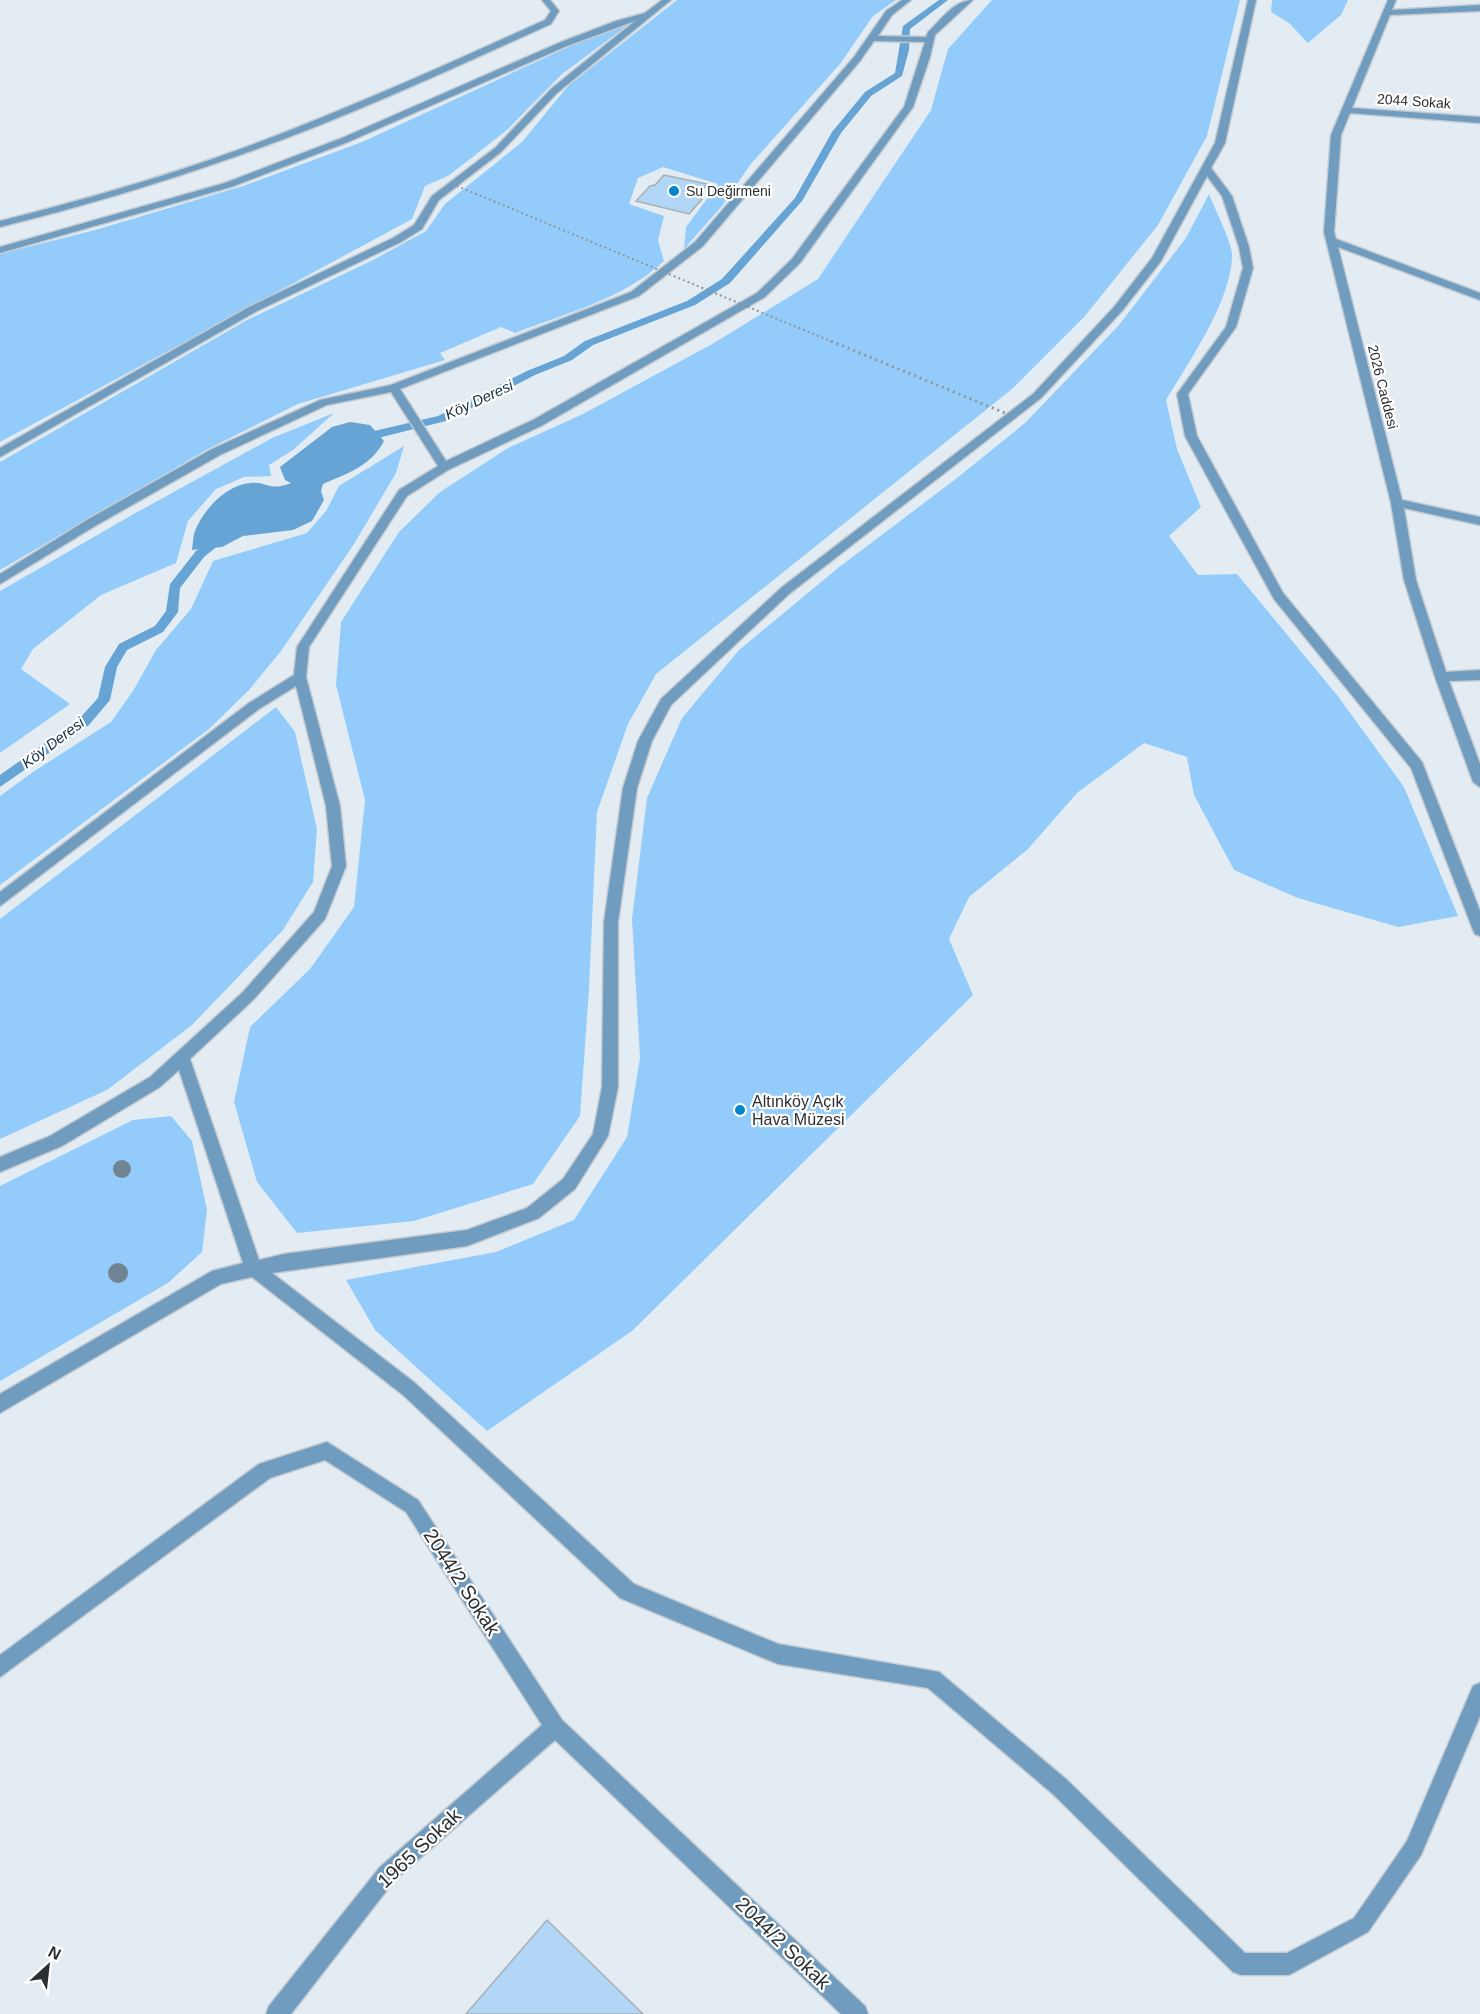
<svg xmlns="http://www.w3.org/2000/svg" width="1480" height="2014" viewBox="0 0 1480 2014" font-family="Arial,sans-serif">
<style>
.green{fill:#93ccfa}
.water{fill:#65a4d4}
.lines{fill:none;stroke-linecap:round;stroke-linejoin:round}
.stream{fill:#65a4d4;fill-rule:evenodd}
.building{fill:#b2d7f6;stroke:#a8afb5;stroke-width:1.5}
.minor-casing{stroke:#c3cad0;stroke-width:3}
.minor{fill:#709cbf;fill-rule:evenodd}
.path-bridge-far1{stroke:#90969b;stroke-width:2;stroke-dasharray:2 3;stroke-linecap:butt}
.path-bridge{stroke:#90969b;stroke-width:3;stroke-dasharray:2 4;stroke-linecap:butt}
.tree{fill:#718493}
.poi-dot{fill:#0286cd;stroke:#fff;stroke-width:2}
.labels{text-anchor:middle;stroke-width:4.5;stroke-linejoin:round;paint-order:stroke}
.far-street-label{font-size:14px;fill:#2c2f32;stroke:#fff}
.far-poi-label{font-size:14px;fill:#2c2f32;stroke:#fff;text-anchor:start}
.far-water-label{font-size:15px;font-style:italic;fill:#112d41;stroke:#fff}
.poi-label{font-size:16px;fill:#2c2f32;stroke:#fff;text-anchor:start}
.near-street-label{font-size:20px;fill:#2c2f32;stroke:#fff}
</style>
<rect width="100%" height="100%" fill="#e4ecf3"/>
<path class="green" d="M677 0H896L873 16 840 64 750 165 722 206 684 249 686 227 718 184 663 167 638 178 629 204 664 216 658 240 664 261C624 299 566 313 515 333L501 327 440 353 445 360 298 404 208 449 0 570V462L247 320 373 260 426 231 445 204 522 142 568 86Z
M992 0H1240L1207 136 1158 225 1085 316 1012 389 656 674 628 724 597 812 589 989 580 1116 533 1184 414 1221 297 1233 257 1182 234 1102 250 1027 310 969 354 907 365 800 336 685 341 622 399 532 440 492 508 448 583 414 714 343 818 279 931 110 948 49Z
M1272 0H1348L1341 15 1308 43 1289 23 1271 12Z
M628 25 561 75 508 129 474 156 448 176 425 186 412 219 0 442V254L95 230 243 186 362 142 588 38Z
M1209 194C1214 207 1232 243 1232 254 1233 298 1189 362 1166 400L1177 449 1201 507 1169 536 1198 575 1237 574 1337 695 1404 787 1458 916 1398 927 1298 898 1234 870 1194 795 1187 757 1144 743 1077 793 1028 849 969 897 949 939 973 995 632 1331 487 1431 375 1330 346 1280 496 1252 574 1220 627 1137 640 1058 632 919 647 798 682 718 739 650 838 568 957 478 1025 423 1119 325 1186 238Z
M334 413 293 450 269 465 271 476 244 477 216 489 188 521 176 563 101 595 33 649 21 669 70 704 0 753V591L132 515 272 438Z
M404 446 396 473 354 544 281 651 249 690 209 729 0 885V796L33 772 111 722 133 691 156 650 191 609 213 561 307 533 326 511 339 486Z
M276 707 295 732 317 829 313 882 283 930 192 1025 107 1090 0 1139V919Z
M171 1116 192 1141 207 1210 202 1252 168 1283 0 1381V1186L133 1120Z"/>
<path class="water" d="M350 422 370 425 384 441C371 466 348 473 323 484L321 491 324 500 312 521 293 530 243 536 222 547 192 550C193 544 193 536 195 531 203 510 226 485 250 483 268 481 268 492 291 483L285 480 280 467 332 427Z"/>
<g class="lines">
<path class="stream" d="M939 0H948L910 29 909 50 902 76 871 96 841 133 802 201 730 283 695 305 593 345 572 360 535 375 446 421 378 438 364 447H356V441L370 432 438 416 527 371 564 356 585 341 687 301 722 279 795 198 832 132 865 92 895 73 903 26Z
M221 533 227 537 225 540 204 557 180 588 178 612 163 632 127 650 117 667 110 700 89 725 0 787V775L79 719 98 698 105 667 119 644 155 626 166 611 170 584 196 551Z"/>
</g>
<path class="building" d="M664 175 707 184 698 196 702 199 689 214 636 201 650 186 655 185Z
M547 1920 643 2014H466Z"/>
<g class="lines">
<g class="minor-casing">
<path id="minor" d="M542 0H550L559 11 551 24C449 70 346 118 240 155 161 183 81 207 0 227V221C79 201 158 179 235 151 340 113 443 66 545 20L551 11Z
M662 0H671L557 93 501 152 439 200 422 229 401 242 257 311 0 457V448L249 307 393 238 414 225 432 196 495 148 551 89 635 21 567 46 348 142 231 187 0 253V247L225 183 342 138 561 42 616 21 645 13Z
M902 0H911L892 15 878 36 926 37 928 32C941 20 954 0 973 0L935 35 930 57 913 107 800 263 765 297 541 426 448 470 407 496 309 647 306 677 340 806 346 866 325 919 253 1000 190 1059 259 1260 284 1254 467 1230 527 1208 563 1179 593 1134 602 1087 604 922 623 788 638 741 661 699 781 588 1033 394 1114 307 1152 258 1215 143 1248 0H1256L1225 143 1211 168 1232 196 1249 247 1253 268 1236 327 1188 394 1197 436 1283 593 1422 762 1480 911V936L1475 934 1473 930 1411 768 1274 599 1185 436 1177 394 1226 327 1243 268 1239 247 1222 196 1207 176 1161 261 1122 311 1041 398 789 594 671 705 652 741 637 788 618 922V1087L608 1136 575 1189 539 1218 467 1246 272 1273 415 1383 634 1584 778 1644 939 1672 1067 1780 1245 1953H1287L1354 1918 1407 1841 1473 1686 1480 1683V1716L1421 1855 1368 1932 1289 1975H1241L1233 1972 1053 1794 928 1688 778 1664 620 1598 403 1395 252 1277 221 1284 0 1413V1394L212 1271 243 1263 179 1070 160 1087 62 1146 0 1172V1157L50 1136 150 1077 243 992 314 912 332 866 326 806 296 686 259 709 0 906V892L249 703 294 675 297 647 399 490 438 466 391 392 327 405 220 455 95 526 0 584V574L87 520 212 449 320 400 391 385 631 292 695 242 854 57 886 11ZM874 41 925 42 904 107 792 259 757 293 533 420 446 461 400 389 639 296 703 246 860 61Z
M1388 0H1396L1392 10 1480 5V11L1390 15 1352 108 1480 117V123L1350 113 1341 135 1334 232 1336 239 1480 293V300L1338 247 1402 500 1480 517V525L1404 508 1416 580 1446 672 1480 670V680L1449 681 1480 764V787L1473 782 1435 677 1404 580 1391 503 1324 232 1331 135Z
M327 1442 418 1500 562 1720 865 2006 868 2014H841L555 1740 394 1881 291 2014H266L269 2006 380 1867 542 1725 406 1512 325 1460 270 1478 0 1677V1655L259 1464Z"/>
</g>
<use href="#minor" class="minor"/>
<path class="path-bridge-far1" d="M452 184 835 343"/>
<path class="path-bridge" d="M831 341 1012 416"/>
</g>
<g class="tree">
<circle cx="122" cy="1169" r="9"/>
<circle cx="118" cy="1273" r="10"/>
</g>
<g class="poi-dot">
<circle cx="674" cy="191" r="6"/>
<circle cx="740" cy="1110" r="6"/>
</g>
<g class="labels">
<g class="far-street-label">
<text transform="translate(1414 101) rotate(4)" y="5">2044 Sokak</text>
<text transform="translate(1383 387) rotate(76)" y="5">2026 Caddesi</text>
</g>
<g class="far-poi-label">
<text x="686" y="196">Su Değirmeni</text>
</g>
<g class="far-water-label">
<text transform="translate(479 400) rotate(-25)" y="5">Köy Deresi</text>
<text transform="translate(53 743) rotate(-37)" y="5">Köy Deresi</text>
</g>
<g class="poi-label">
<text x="752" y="1107">Altınköy Açık<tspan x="752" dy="18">Hava Müzesi</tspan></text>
</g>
<g class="near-street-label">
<text transform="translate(462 1582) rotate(57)" y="7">2044/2 Sokak</text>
<text transform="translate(419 1848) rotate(-43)" y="7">1965 Sokak</text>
<text transform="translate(783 1943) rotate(44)" y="7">2044/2 Sokak</text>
</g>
</g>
<g transform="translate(48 1966) rotate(27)" stroke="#ffffff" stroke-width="4.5" paint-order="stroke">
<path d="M0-4.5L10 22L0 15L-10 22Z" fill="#2c2f32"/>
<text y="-9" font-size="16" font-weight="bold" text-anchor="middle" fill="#2c2f32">N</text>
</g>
</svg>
